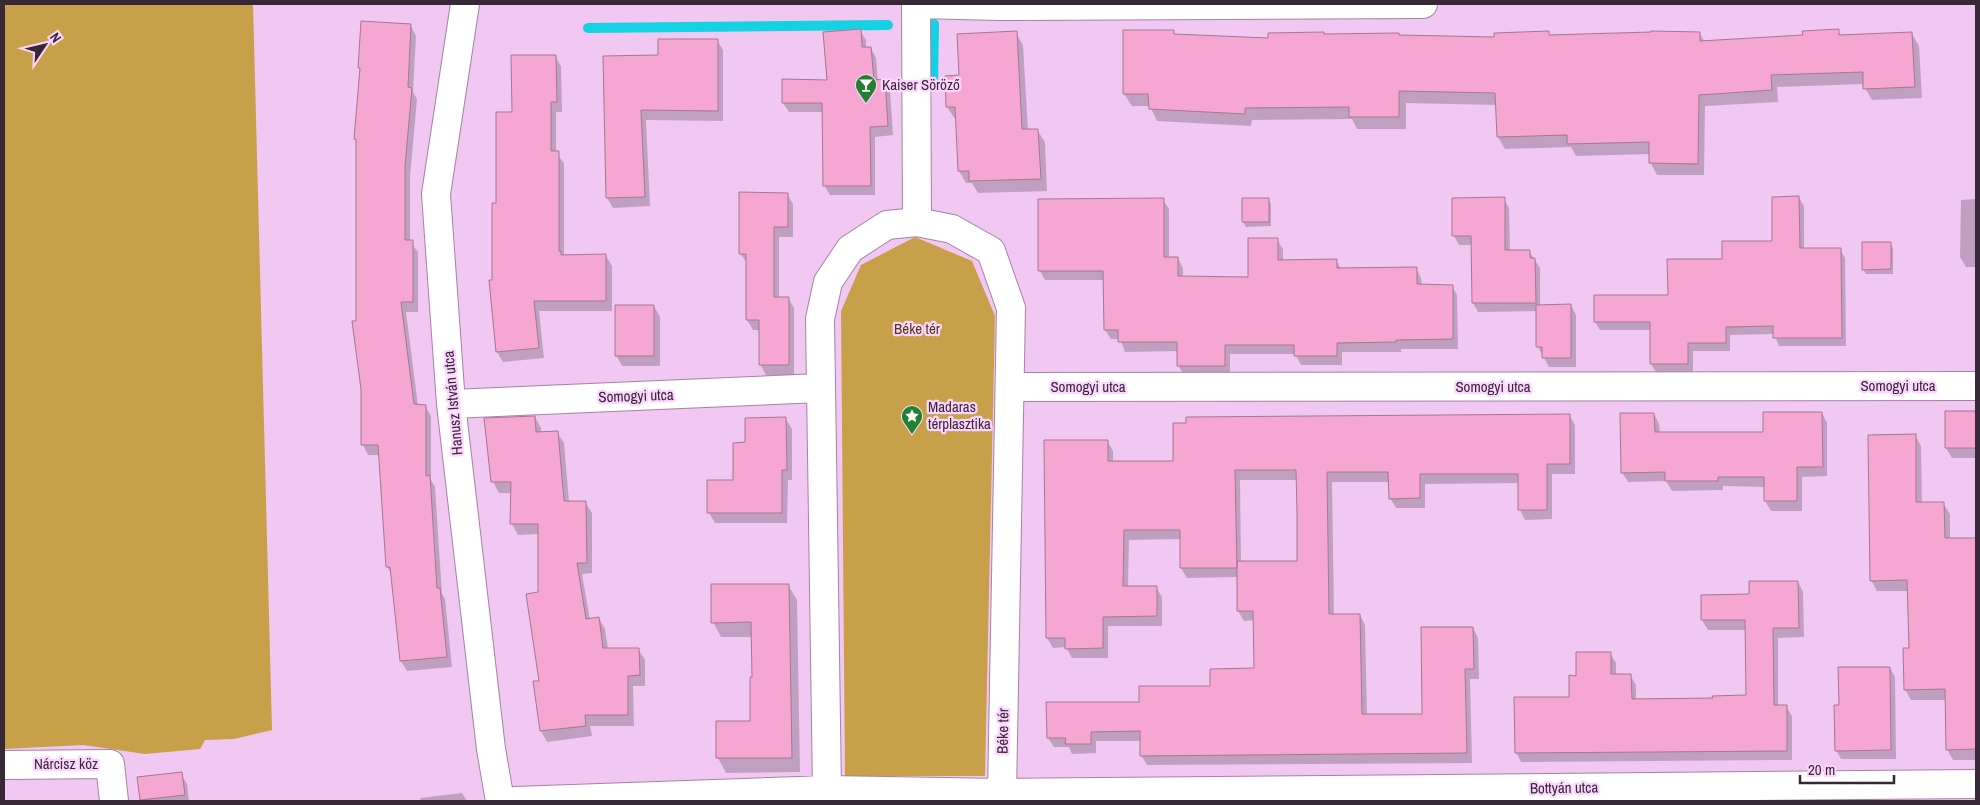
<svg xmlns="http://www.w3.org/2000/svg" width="1980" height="805" viewBox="0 0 1980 805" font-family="'Archivo Narrow',sans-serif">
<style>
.green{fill:#c7a049}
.shadow{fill:#0003;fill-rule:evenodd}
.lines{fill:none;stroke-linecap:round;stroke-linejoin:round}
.stream{stroke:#14d2e4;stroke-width:10}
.building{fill:#f5a7d2;stroke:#a77691}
.street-casing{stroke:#a681a7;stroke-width:30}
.street{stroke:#fff;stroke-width:28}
.labels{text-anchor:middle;stroke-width:4.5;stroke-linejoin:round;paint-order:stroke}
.poi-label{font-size:15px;fill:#372838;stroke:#fed5ff;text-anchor:start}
.park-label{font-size:15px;fill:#4d3b0e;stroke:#fed5ff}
.street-label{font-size:15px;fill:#372838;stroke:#fed5ff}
</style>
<rect width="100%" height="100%" fill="#f1c8f2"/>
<path class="green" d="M4 4H253L272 730 234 739 205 740 200 749 145 754 83 745 4 749Z
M915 237 972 261 995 316 985 776H845L841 311 861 265Z"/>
<path class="shadow" d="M362 23 411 26 416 36 413 92 417 99 410 177V242L418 252V312H406L418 406H425L431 416V480L435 487 442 594 445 599 452 667 407 671 401 661 393 577 387 567 380 455H368L363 445 362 389 358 322 357 142 355 139 361 71 360 68Z
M860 30 866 40V48H871L876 58 878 81 884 80 890 90 893 135 875 137V195H830L824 185V112H789L783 103 828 81Z
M1838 31 1842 37 1912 34 1919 46 1922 98 1872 100 1865 88 1864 84 1777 87 1778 102 1705 106 1704 175H1657L1650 162V154L1576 156 1571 147 1505 149 1498 137 1497 105 1406 103V129H1357L1352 119 1252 120 1251 126 1157 121 1150 106H1132L1124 94 1173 32 1176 35 1269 39 1324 35 1495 38 1548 32 1550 36 1699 33 1705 42 1804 37Z
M1016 33 1023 45 1028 130H1037L1045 142 1047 191 978 193 972 183H966L959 171 957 119H955L947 107 946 77 960 76Z
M717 40 723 50V121L646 120 650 206 613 208 607 198 659 56Z
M555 56 561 66 562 112H556V153L564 163V256H606L612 266V311H539L544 358 503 362 497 352 494 281 497 204 513 113Z
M787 194 793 204V237H779V298H788L794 308V375H766L760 364V330H753L747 320V263L740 253Z
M1799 198 1804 206V249H1840L1845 258 1846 346H1779L1774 334 1730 335V351H1693V372H1656L1651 364V330H1600L1595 322 1669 296 1723 260 1774 242Z
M1268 199 1271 204V226L1246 227 1243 222V200Z
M1504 199 1509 208 1510 251H1529L1540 268V306L1571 305 1576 315V367H1549L1538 347V311L1478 312 1473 303 1472 245H1459L1454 236Z
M1976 199V267H1966L1960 257 1961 200Z
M1163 200 1169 209V258H1178L1183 268V277L1249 278 1277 240 1283 249V261L1336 260 1341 269 1416 268 1421 278 1422 286H1452L1457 295 1458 349H1401V352H1342V365H1301L1295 354H1230V375H1184L1178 365V351L1125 352 1120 339H1111L1105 330V280H1045L1040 271Z
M1890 243 1893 248V274H1866L1863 269Z
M654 306 660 317V366H622L616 355Z
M1946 412H1976V458H1952L1946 448Z
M1822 413 1827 423V476L1802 477V511H1771L1765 501V487L1723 486V490L1672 491 1666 481 1628 482 1622 472 1654 414 1659 424 1660 434 1765 433Z
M1569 415 1575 425V474H1552V519L1525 520 1520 510 1519 483 1425 484V508H1396L1390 498V482H1332L1334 615H1360L1365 625 1367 716 1423 715 1473 628 1478 638 1479 679H1470L1472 763 1147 765 1141 755V741H1096V753L1072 754 1069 747H1054L1048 738 1140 703 1212 687 1255 669V620L1244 621 1238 611V577L1187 578 1181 568V539L1129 540 1128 587H1156L1162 597V626H1108V658H1072L1066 647 1053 648 1047 638 1107 441 1113 451V462H1174ZM1240 480H1297L1298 562H1241Z
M535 417 541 428V433L557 432 564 443 569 502H585L592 513V573L582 574 590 620 599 618 605 629 608 649H638L645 660V686H633L634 726H590L592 736 547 742 541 731 539 534 518 535 512 524V493H499L493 482Z
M786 419 792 429V480H788L787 523H715L709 513 708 481H735L746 443Z
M1915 435 1921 446 1922 504 1943 503 1950 514V539H1976V760H1953L1947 749 1946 700H1911L1905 689 1910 649 1909 591H1877L1871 580Z
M1798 582 1803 592 1804 637 1778 638V706H1786L1792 716V760L1521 762 1516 752 1571 698 1578 677 1610 653 1616 663V675H1630L1636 685V700L1714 699 1748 696 1747 630H1708L1702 620V596H1750Z
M788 585 797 600 800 772 726 773 718 758 752 722 753 637H721L713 622Z
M1890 668 1895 677 1896 759H1841L1836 750 1840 706Z
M181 774 187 784 189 801H141L139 778Z
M462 793 467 801H421L420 798Z"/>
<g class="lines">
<path class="stream" d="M588 28 888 25
M933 85 934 24"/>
</g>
<path class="building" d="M361 21 411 24 408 87 412 88 405 166V240H413V302H401L414 404 426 405V476L430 475 437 588H440L447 657 400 661 390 567H386L378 445H361V389L352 321H356V139H354L360 68H358Z
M861 29 862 47H871L874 80 885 79 888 126 870 127 871 186H823L822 103H782V79L827 80 823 32Z
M1839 29V35L1912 32 1915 87 1863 89V72L1771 75 1772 90 1699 95 1698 164 1649 163V142L1567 144V135L1497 137 1495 93 1399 91V117H1349V107L1245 108V114L1149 109 1148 94H1123V30H1174V34L1268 38V33L1324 32V34L1399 33V35L1494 37V33L1549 31V35L1651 32V31L1700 32V41L1803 35 1802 31Z
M1017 31 1022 129H1038L1041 179 969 181V171H958L955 107H946L945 76 959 75 957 34Z
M658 39H718V111L641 110 645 197 606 198 603 56 658 55Z
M511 55H556L557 102H551V151H559V251H561V255L606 254V301H534L539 348 496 352 489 280H492V203H496V112H512Z
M739 192 788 193V227H774V297H789V365H759V320H746V254H739Z
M1799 196 1800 248H1841L1842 338H1773V326L1726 327V343H1688V364H1650V322H1594V295H1668L1667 259H1722V241H1772V197Z
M1505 197V250H1530V258H1535L1536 303H1472L1471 236H1452V198Z
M1164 198V257H1178V276L1248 277V238H1278V260L1337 259V268L1417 267V284L1453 285V339L1396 340V342L1337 343V356H1294V345H1225V366H1177V342H1118V330H1104L1103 271H1038V199Z
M1242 198H1269V222H1242Z
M1862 242H1891V269L1862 270Z
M1571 304V358H1542V347H1536V305Z
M615 305H654V356H615Z
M1945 411H1976V448H1945Z
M1763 412H1822L1823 467H1797V501H1764V477H1718V481H1665V472L1621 473 1620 413H1654L1655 432H1763Z
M1570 414V464H1547V510H1518V474H1420V498L1389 499 1388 472H1327L1329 614H1360L1362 714H1422L1421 627H1473L1474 669H1465L1467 753 1140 756V731L1091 732V744H1065L1066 738H1047L1046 702H1139V686H1210V669L1254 668 1253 611H1237V561H1297V513L1296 470H1235L1237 568H1180V530H1124L1123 586H1157V616L1103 617V648L1065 649V638H1046L1044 440H1108V461H1173V423H1186V417Z
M535 416 536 432 558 431 564 501H586L587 563H577L586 619 599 617 603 648H639L640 675 628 676V715H585L586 726 540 731 533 681H539L526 594 538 592V524H510L511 482H491L484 418Z
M786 417 787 470H782V513H707V480H733V443L745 442V418Z
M1916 434V502H1944L1945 538H1976V749L1946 750 1945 689 1904 690 1903 648H1909L1907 580 1870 581 1868 435Z
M1749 581H1798L1799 628H1773L1774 705H1787V751L1515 753 1514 697H1569V675L1576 676V652H1611V674H1631L1632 699 1713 698 1712 696 1746 695 1745 620H1701V595L1749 594Z
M711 584H789L792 758H716V721H750V677H752L751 622 711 623Z
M1838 667H1890L1891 750 1835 751 1834 705H1839Z
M182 772 185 795 140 800 137 777Z"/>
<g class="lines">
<g class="street-casing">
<path id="street" d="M465 4 436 194 451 404 491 749 500 801
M916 4 917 222
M919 4 999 6 1423 4
M1010 387 1976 386
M451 404 820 388
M4 765 110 764 114 801
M827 790 820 319 828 282 850 249 887 225 917 222 952 229 991 251 1011 308 1002 793
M515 801 827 790 1002 793 1976 784"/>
</g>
<use href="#street" class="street"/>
</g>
<defs>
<g id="bar-pin" transform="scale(1.125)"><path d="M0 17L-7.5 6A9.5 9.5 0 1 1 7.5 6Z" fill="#238031" stroke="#fed5ff"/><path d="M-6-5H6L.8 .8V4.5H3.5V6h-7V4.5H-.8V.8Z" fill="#fff"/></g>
<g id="sight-pin" transform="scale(1.125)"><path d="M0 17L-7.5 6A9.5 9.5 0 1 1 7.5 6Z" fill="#238031" stroke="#fed5ff"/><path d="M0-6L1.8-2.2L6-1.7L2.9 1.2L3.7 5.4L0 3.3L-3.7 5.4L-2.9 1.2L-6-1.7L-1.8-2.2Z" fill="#fff"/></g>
</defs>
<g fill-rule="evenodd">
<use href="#bar-pin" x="866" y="85"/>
<use href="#sight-pin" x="912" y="416"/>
</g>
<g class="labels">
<g class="poi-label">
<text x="882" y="90">Kaiser Söröző</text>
<text x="928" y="412">Madaras<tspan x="928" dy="17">térplasztika</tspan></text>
</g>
<g class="park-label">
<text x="917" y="334">Béke tér</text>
</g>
<g class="street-label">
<text x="1898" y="391">Somogyi utca</text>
<text x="1088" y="392">Somogyi utca</text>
<text x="1493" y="392">Somogyi utca</text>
<text transform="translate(636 396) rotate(-2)" y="5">Somogyi utca</text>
<text transform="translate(453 403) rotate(-95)" y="5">Hanusz István utca</text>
<text transform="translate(1003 731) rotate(-89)" y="5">Béke tér</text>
<text x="66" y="769">Nárcisz köz</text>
<text transform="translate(1564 788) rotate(-1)" y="5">Bottyán utca</text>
</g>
</g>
<rect width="1980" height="805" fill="none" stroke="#372838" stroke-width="10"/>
<g transform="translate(45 45) rotate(55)" stroke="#fed5ff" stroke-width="4" paint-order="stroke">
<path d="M0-4L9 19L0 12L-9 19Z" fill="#372838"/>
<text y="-8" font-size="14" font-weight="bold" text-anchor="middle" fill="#372838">N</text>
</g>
<path d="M1800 775v8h94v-8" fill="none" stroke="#372838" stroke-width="2.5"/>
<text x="1808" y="775" font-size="15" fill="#372838" stroke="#fed5ff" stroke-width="4" paint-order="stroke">20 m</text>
</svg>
